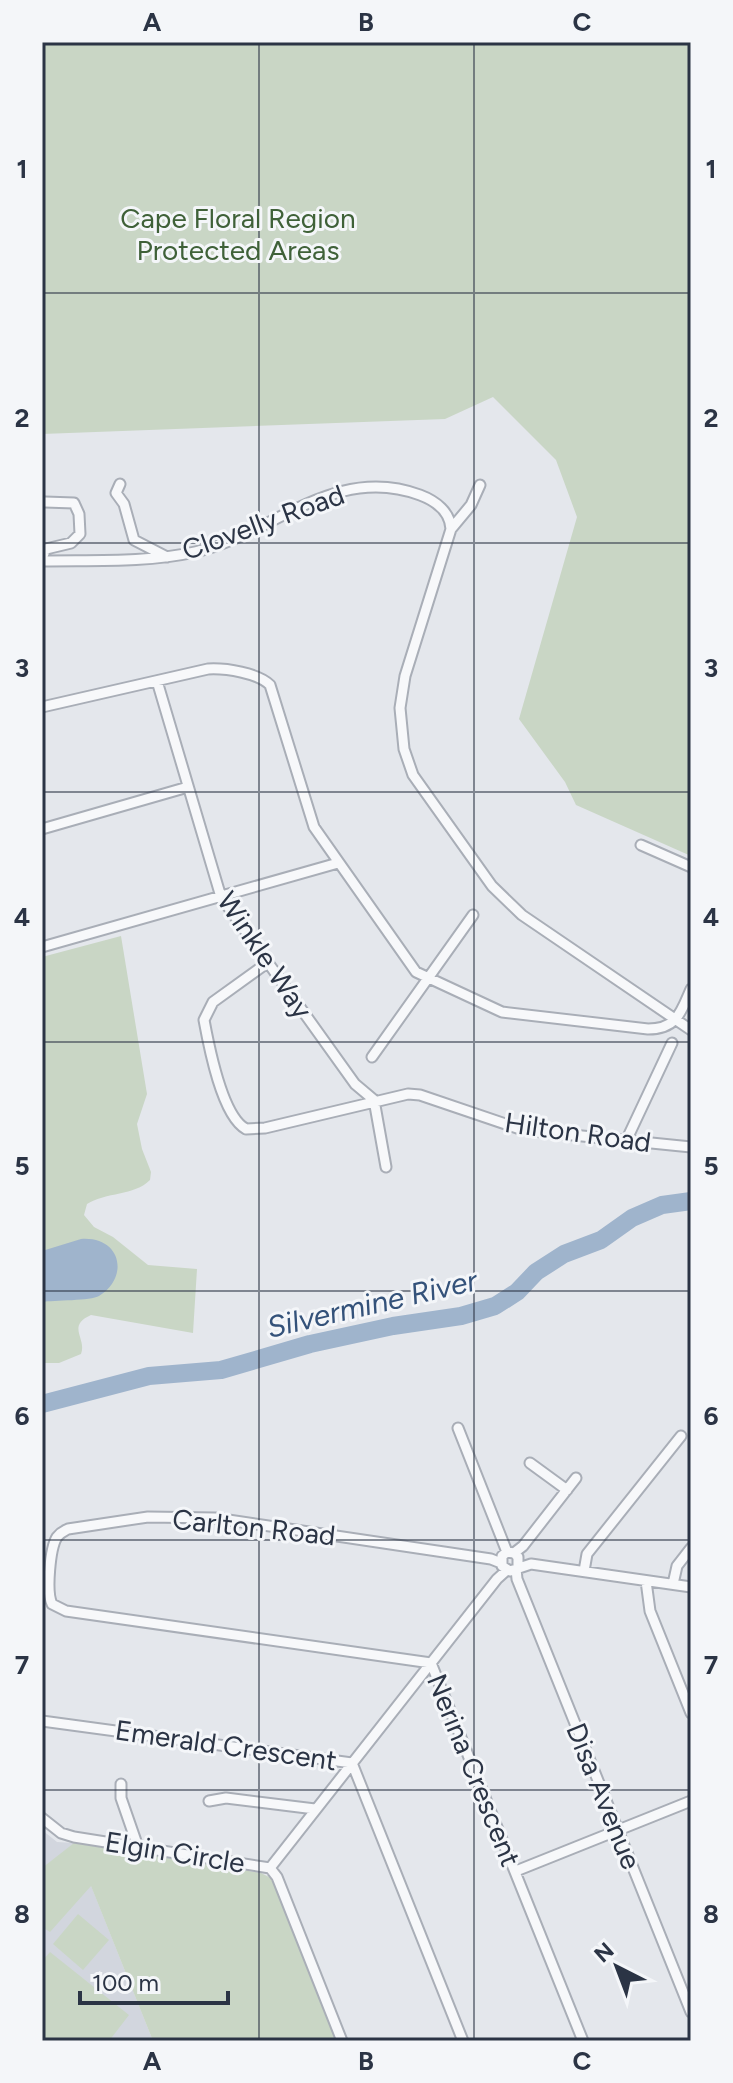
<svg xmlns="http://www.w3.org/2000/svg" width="733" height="2083" viewBox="0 0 733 2083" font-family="Figtree,sans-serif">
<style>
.built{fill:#d2d6de}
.green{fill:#c9d6c5}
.water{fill:#9fb4cc}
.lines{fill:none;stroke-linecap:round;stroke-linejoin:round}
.river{stroke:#9fb4cc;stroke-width:18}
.street-casing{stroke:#a9aeb7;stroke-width:13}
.street{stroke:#f7f8fa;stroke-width:9}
.grid{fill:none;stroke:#2b3445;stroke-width:2;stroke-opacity:0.55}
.labels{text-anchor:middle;stroke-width:6;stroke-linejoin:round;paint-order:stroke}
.park-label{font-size:28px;fill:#3f6138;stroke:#f4f6f9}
.street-label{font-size:28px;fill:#2b3445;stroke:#f4f6f9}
.water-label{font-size:30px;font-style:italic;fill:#34527a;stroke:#f4f6f9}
.neatline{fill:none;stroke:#2b3445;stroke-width:3}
.grid-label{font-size:26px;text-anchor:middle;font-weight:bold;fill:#2b3445}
</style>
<rect width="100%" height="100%" fill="#e4e7ec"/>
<path class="built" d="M42 1830 57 1842 74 1843 153 2041H42Z"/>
<path class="green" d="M42 42H691V856L576 805 565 782 519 719 577 517 556 460 493 397 445 419 42 434Z
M121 936 147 1094 137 1124 142 1149 151 1172 150 1180C134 1196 106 1192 87 1204L84 1215 94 1227 113 1237 148 1265 197 1269 193 1333 91 1315C66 1326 87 1338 81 1354L59 1363H42V957Z
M74 1843 261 1873 271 1878 334 2031V2041H153L91 1886 50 1932 42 1927V1868Z
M78 1914 109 1940 83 1970 53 1944Z
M50 1952 129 2015 109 2041H42V1961Z"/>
<path class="water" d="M81 1239C121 1236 130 1277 99 1296 91 1301 54 1300 42 1302V1251Z"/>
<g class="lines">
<path class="river" d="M42 1404 149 1376 221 1370 310 1344 393 1326 461 1316 495 1306 517 1292 536 1272 564 1254 601 1240 632 1218 662 1205 691 1201"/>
<g class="street-casing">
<path id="street" d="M120 484 116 493 124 504 134 540 167 557
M451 529 471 505 480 485
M42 558 46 549 71 543 80 534 79 514 74 503 45 502
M42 561C93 560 145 563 195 552 272 535 334 463 420 495 436 501 450 512 451 529L405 676 400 708 404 749 413 775 492 886 522 915 691 1030
M157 681 221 897 355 1084 374 1100 386 1167
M42 707 208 669C226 668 258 673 270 685L314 827 416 972 502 1012 648 1029C677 1029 681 1012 691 989
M42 829 188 787
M641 845 691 867
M42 947 338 863
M267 963 213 1002 204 1020C209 1047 222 1116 246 1129L265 1128 408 1094 420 1095 523 1130 691 1147
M372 1057 473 915
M626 1141 672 1043
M458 1428 507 1552
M530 1463 567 1490
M514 1553 523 1546 576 1478
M501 1563 491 1559 215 1518 148 1517 68 1529C62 1532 61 1532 57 1537 50 1548 46 1592 52 1604L66 1611 431 1663 583 2041
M518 1566V1557L514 1553 507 1552 502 1556V1566L510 1571 531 1564 691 1587
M516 1569 517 1579 691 2012
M584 1571 587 1554 681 1436
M646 1581 650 1611 691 1713
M673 1584 677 1566 691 1548
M42 1721 352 1763 463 2041
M121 1784V1798L138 1847
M209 1801 226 1798 315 1809
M42 1818 61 1833 74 1837 270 1868 277 1877 342 2041
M270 1868 497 1579 507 1570
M516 1871 691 1801"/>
</g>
<use href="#street" class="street"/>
</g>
<path class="grid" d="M259 42V2041M474 42V2041M42 293H691M42 543H691M42 792H691M42 1042H691M42 1291H691M42 1540H691M42 1790H691"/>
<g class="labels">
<g class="park-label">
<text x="238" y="228">Cape Floral Region<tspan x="238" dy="32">Protected Areas</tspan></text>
</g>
<g class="street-label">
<text transform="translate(263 522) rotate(-20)" y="10">Clovelly Road</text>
<text transform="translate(265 955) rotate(56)" y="10">Winkle Way</text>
<text transform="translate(578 1132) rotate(8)" y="10">Hilton Road</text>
<text transform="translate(254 1527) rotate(6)" y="10">Carlton Road</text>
<text transform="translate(226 1745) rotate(8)" y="10">Emerald Crescent</text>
<text transform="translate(474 1770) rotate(68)" y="10">Nerina Crescent</text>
<text transform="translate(604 1796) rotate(68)" y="10">Disa Avenue</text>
<text transform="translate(175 1852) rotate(9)" y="10">Elgin Circle</text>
</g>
<g class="water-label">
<text transform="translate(372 1304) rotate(-13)" y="10">Silvermine River</text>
</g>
</g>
<rect width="733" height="2083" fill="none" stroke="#f4f6f9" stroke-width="88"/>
<g transform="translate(617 1967) rotate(318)" stroke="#f4f6f9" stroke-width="6" paint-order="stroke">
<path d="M0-6L14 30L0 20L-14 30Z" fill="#2b3445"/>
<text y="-12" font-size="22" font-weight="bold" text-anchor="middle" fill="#2b3445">N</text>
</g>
<path d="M80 1991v12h148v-12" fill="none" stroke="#2b3445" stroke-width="4"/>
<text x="92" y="1991" font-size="24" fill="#2b3445" stroke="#f4f6f9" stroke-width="6" paint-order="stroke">100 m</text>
<rect x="44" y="44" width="645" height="1995" class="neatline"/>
<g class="grid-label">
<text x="152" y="31">A</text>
<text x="366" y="31">B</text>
<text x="582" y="31">C</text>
<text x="22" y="178">1</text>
<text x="711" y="178">1</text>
<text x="22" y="427">2</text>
<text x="711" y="427">2</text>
<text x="22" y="677">3</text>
<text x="711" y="677">3</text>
<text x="22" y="926">4</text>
<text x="711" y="926">4</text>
<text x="22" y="1175">5</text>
<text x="711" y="1175">5</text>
<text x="22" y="1425">6</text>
<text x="711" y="1425">6</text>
<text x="22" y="1674">7</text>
<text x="711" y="1674">7</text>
<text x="22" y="1923">8</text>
<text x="711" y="1923">8</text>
<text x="152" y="2070">A</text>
<text x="366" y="2070">B</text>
<text x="582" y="2070">C</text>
</g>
</svg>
